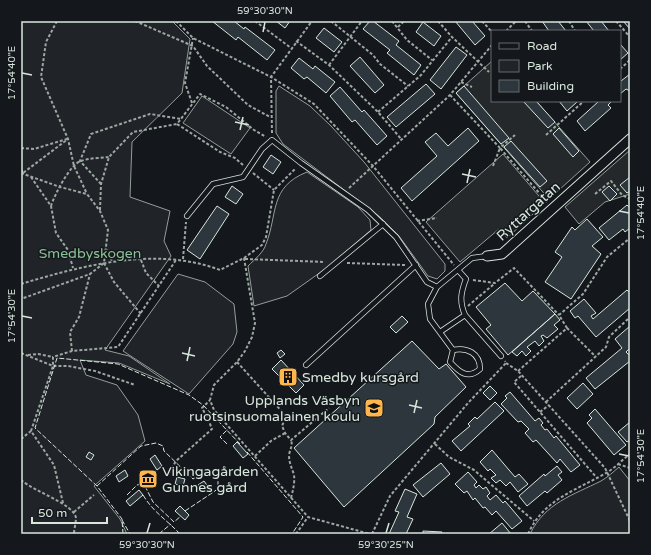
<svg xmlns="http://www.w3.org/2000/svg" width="651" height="555" viewBox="0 0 651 555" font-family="'Varela Round',sans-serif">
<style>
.green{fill:#202428;stroke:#939e99}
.parking{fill:#24282b;stroke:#939e99}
.building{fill:#2c363c;stroke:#d8e6dc}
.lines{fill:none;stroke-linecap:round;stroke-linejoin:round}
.lane-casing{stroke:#d8e6dc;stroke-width:6}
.street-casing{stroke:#d8e6dc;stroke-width:11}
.path{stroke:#9da8a2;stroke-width:2;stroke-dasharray:3 2;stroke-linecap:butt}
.lane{stroke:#14181c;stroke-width:4.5}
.street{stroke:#14181c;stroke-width:9}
.fence{stroke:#d8e6dc;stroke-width:1;stroke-dasharray:5 2;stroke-linecap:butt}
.ticks{fill:none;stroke:#d8e6dc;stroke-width:1.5}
.labels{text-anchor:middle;stroke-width:3;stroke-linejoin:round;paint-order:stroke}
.street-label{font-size:14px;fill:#d8e6dc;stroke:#14181c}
.park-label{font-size:14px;fill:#8ac095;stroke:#14181c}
.poi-label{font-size:14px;fill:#d8e6dc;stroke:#14181c;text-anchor:start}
.neatline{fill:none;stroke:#d8e6dc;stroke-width:1.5}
.ticks-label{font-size:10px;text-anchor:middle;fill:#d8e6dc}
</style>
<rect width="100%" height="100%" fill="#14181c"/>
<path class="green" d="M21 21H172L190 39 182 93 132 142 130 197 170 211 164 241 171 256 105 350 129 356 170 384 119 363 80 360 86 375 117 385 138 415 145 441 94 486 120 519 127 534H21Z
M279 86 310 106 331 126 364 162 445 264V271L437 279 428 276 399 236 380 217 283 144 276 133V91Z
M202 96 250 128 231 154 183 123Z
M307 172 358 207 370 220 371 230 328 267 287 296 254 306 248 266C254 260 264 252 266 244 278 214 269 187 307 172Z
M178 274 205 282 234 304 237 332 233 344 189 394 123 351Z
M619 467 630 481V534H530C545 503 573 495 601 481 608 477 613 472 619 467Z"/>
<path class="parking" d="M492 61V101H536L590 162 549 199 456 93Z
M630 150V194L605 202 579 224 565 207Z
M503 154 545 203 507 238 499 229 460 262 426 222Z"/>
<path class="building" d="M212 21H234L244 29 245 27 275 50 267 60 238 37 236 40Z
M276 21H290L285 28Z
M370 21H373L399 41 396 45 421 65 414 75 387 53 390 50 363 29Z
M455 21H472L485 36 475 45Z
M542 21H558L566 31H549Z
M586 21H601L609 31H594Z
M623 21H630V29Z
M423 22 441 36 434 46 416 32Z
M324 28 342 42 334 52 316 38Z
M620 44 628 53 620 60Z
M456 47 467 55 441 89 430 80Z
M360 57 384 85 375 93 350 66Z
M299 58 313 69 315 66 335 82 326 93 307 77 304 79 291 68Z
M630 74V91L626 89 620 94V80L621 81Z
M426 84 435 94 396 127 387 117Z
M464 86 509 138 501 144 456 93Z
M340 87 362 112 364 110 387 136 377 145 355 120 352 122 330 96Z
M523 101H536L555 122 548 128Z
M559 101H577V102L567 111Z
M599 101H612L608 105 611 108 585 131 577 121Z
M468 128 479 141 412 201 401 188 437 156 425 142 436 133 448 146Z
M559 128 579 151 573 157 553 134Z
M511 141 547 181 540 187 504 147Z
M271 155 281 162 273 174 263 167Z
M630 177V191L627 193 620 185Z
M232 186 243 194 236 204 225 197Z
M609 186 617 194 610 201 602 192Z
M627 205 630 208V228L625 232 623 229 609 240 599 228Z
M217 206 229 214 200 259 187 250Z
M587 219 603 237 592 246 601 254 571 299 545 282 562 257 555 252 572 227 575 230Z
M505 283 522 301 533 291 555 314 508 355 486 329 491 325 476 307Z
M627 290 630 293V308L596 337 578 316 575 318 570 311 584 299 596 313 591 316 593 319Z
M555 314 560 320 554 325 558 329 547 338 543 335 541 336 544 341 539 346 535 341 527 347 531 351 526 356 522 351 517 356 512 352Z
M402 316 408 322 396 333 390 327Z
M630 326V348L626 352 630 356V361L595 389 586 378 622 348 615 339Z
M412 341 439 369 446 364 466 387 435 417 434 424 344 507 294 448Z
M281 350 285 354 280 358 277 353Z
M281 360 304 385 296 393 272 369Z
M583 383 593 394 577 409 567 398Z
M490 386 497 393 490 400 483 393Z
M510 392 535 421 539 418 543 423 541 425 545 430 547 429 554 438 556 436 580 465 571 472 560 459 557 463 536 440 533 442 525 433 529 429 521 421 518 422 501 404 507 398 505 396Z
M495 402 504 411 461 451 452 441 470 426 468 424 475 417 477 419Z
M595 409 626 445 614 455 587 423 592 418 589 415Z
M630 422V440L627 442 618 432Z
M237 442 248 454 243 458 233 446Z
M492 450 515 477 519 474 528 484 518 492 510 482 506 486 500 480 496 483 491 478 496 475 490 469 488 471 480 462Z
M89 452 94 455 91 460 86 457Z
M155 455 162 466 157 470 150 459Z
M441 463 450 474 423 497 413 485Z
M557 466 562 472 558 475 562 480 547 493 545 491 527 506 519 496 544 474 545 476Z
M125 470 128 476 119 482 116 476Z
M468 472 477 482 474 485 476 488 479 485 483 489 486 487 490 493 487 496 490 500 496 495 503 503 505 501 522 521 512 529 496 511 492 515 485 507 483 508 475 498 473 500 467 491 464 493 455 484Z
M177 477 185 479 183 486 175 484Z
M204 481 209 488 202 492 198 485Z
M405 489 417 494 407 517 413 519 406 534H389L399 512 395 511Z
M139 490 143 495 130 506 126 501Z
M180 506 189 515 185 520 175 511Z
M502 523 511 534H489Z
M423 531 442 532V534H423Z"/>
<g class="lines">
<g class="lane-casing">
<path id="lane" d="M187 216 213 184 243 177 262 149 272 140 301 163 368 210 396 237 427 282 437 287 472 258 487 256
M458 270 466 279C461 292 459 301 465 315L501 356
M320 276 383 224
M437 287 428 304 430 319 453 350 450 362C459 372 468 380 480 369 480 353 467 347 453 350
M440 332 465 315
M306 365 416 265"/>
</g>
<g class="street-casing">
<path id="street" d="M487 256 502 254 630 139"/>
</g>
<path class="path" d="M57 21 46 42 41 77 68 139 74 166 87 194
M135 21 193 46 207 66 248 105 270 117
M176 21 193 38 271 77 314 104 373 166 454 265
M255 21 291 48
M331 21 373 55 380 64 408 86
M392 21 407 40 432 60
M438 21 452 37 489 72
M482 21 492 32
M525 21 532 31
M569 21 575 31
M616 21 630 37
M398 27 404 21
M506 31 516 21
M296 41 329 65 378 112 402 140
M329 65 362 21
M620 69 630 60
M461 82 472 87
M450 95 500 148 515 135
M192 103 185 83 193 38
M378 112 421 75 452 37
M272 133 271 77 312 21
M546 135 584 101
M21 148 34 149 67 139
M243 165 235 158 220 152 177 124 200 94 226 107 254 130 266 137
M493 166 500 148 547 202
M21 169 23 173 68 139
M21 173 60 187 87 194 100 211 108 230 104 263 90 274 21 299
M253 173 274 190
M31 177 51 206 56 233 68 250 73 268
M101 184 80 161 91 134 150 114 181 119
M349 188 450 95 492 45
M595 194 611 181 622 195 630 199
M51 206C54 196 70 164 81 161 89 158 100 158 109 157
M100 210 101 184 109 157 133 132 177 124
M417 221 437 218
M106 249 112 261
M244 258 255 323 252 337 245 351 237 362 214 385 210 400 214 410 308 517 370 534
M183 259 186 222
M245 259 325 262
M141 260 146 273 159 286
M104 263 114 282 141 314
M347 263 405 265
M473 280 495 283 514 268 559 315
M21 284C84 265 157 246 220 270L244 258 262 245 266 237 274 190 296 168
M468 306 494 284
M567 328 559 315 583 294 607 257 630 238
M72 351 70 332 79 317 90 274
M21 353 53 366H68L95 371 135 385
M28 355 38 354 53 357
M237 362 286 416 282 426 285 433 291 440 329 408
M506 363 518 371 605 468 630 521
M518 371 567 328 596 357
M521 376 514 382 597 478
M546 402 606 347 609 337 630 317
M540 412 549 405
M21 439 31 431
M435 444 449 457 474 470 534 521
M255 456 271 441 285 433
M618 464 630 468
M169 473 176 461 212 429 208 419 202 408 210 400
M21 480C33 491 74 504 76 518 76 523 74 529 74 534
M291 498C293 490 295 482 294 475 292 468 289 463 289 455 290 449 293 446 291 440
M63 503 54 465 31 431 53 366V357L72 351 118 347 176 260
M74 512 94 495
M296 534 308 517
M372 534 390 496 468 403 506 363 505 361
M528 534C544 499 575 491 606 473 615 468 622 460 630 454"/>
<use href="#lane" class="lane"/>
<use href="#street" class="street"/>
<path class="fence" d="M227 444 220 437 228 429
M247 452 303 517 292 534
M97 486 141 446 156 443 163 446 164 451 193 479 208 470 218 479V488L215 491 185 511
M145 486 153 502 174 522 181 516
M127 495 137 485 142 484
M143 495C153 512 167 520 180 534
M122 520 130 534
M123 534 122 519 97 486 35 428 57 358 118 364 189 395 203 405 240 444
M161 534 160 533 171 524"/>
</g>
<path class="ticks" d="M263 32 265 22M22 73 32 75M235 122 249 125M240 130 243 117M462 174 476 177M467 183 470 169M619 211 629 213M22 316 32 318M182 353 195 356M187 361 190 347M409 405 422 408M414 413 417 400M619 454 629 456M147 533 150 523M386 533 389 523"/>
<defs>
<g id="building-square" transform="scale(1)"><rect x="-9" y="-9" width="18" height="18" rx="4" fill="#ffb74d" stroke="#14181c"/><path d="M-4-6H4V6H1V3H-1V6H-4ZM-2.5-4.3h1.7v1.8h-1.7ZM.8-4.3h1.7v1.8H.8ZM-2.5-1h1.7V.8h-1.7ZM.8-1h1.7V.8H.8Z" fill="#111"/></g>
<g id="school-square" transform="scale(1)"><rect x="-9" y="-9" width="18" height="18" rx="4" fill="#ffb74d" stroke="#14181c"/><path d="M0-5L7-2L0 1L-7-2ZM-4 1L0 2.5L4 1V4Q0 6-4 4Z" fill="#111"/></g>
<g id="museum-square" transform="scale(1)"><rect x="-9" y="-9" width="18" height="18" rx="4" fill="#ffb74d" stroke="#14181c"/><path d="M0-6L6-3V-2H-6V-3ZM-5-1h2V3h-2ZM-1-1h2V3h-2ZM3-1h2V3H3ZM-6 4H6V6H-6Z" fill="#111"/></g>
</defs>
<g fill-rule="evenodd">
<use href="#building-square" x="288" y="377"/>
<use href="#school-square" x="374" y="408"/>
<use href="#museum-square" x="148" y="479"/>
</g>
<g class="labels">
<g class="street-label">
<text transform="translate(528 211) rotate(-42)" y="5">Ryttargatan</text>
</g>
<g class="park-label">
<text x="90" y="258">Smedbyskogen</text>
</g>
<g class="poi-label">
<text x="302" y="382">Smedby kursgård</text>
<text x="360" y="405" text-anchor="end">Upplands Väsbyn<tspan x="360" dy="16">ruotsinsuomalainen koulu</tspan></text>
<text x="162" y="476">Vikingagården<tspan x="162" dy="16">Gunnes gård</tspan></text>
</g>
</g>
<rect width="651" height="555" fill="none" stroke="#14181c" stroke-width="44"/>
<rect x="491" y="30" width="130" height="72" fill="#14181c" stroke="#626a69"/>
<rect x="499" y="43" width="20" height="6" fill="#14181c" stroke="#626a69"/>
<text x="527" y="50" font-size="12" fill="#d8e6dc">Road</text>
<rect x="499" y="60" width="20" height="12" fill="#202428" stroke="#626a69"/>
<text x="527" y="70" font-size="12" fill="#d8e6dc">Park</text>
<rect x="499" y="80" width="20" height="12" fill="#2c363c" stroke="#626a69"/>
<text x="527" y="90" font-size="12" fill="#d8e6dc">Building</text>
<path d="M32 517v6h75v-6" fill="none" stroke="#d8e6dc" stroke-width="2"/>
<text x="38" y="517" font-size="12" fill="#d8e6dc" stroke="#14181c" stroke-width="3" paint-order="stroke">50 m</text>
<rect x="22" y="22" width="607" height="511" class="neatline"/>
<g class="ticks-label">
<text x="265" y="14">59°30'30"N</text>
<text transform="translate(11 73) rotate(-90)" y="4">17°54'40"E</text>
<text transform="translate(640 213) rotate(-90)" y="4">17°54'40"E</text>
<text transform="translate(11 316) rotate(-90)" y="4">17°54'30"E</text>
<text transform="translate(640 456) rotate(-90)" y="4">17°54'30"E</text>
<text x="147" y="548">59°30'30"N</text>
<text x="386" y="548">59°30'25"N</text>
</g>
</svg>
